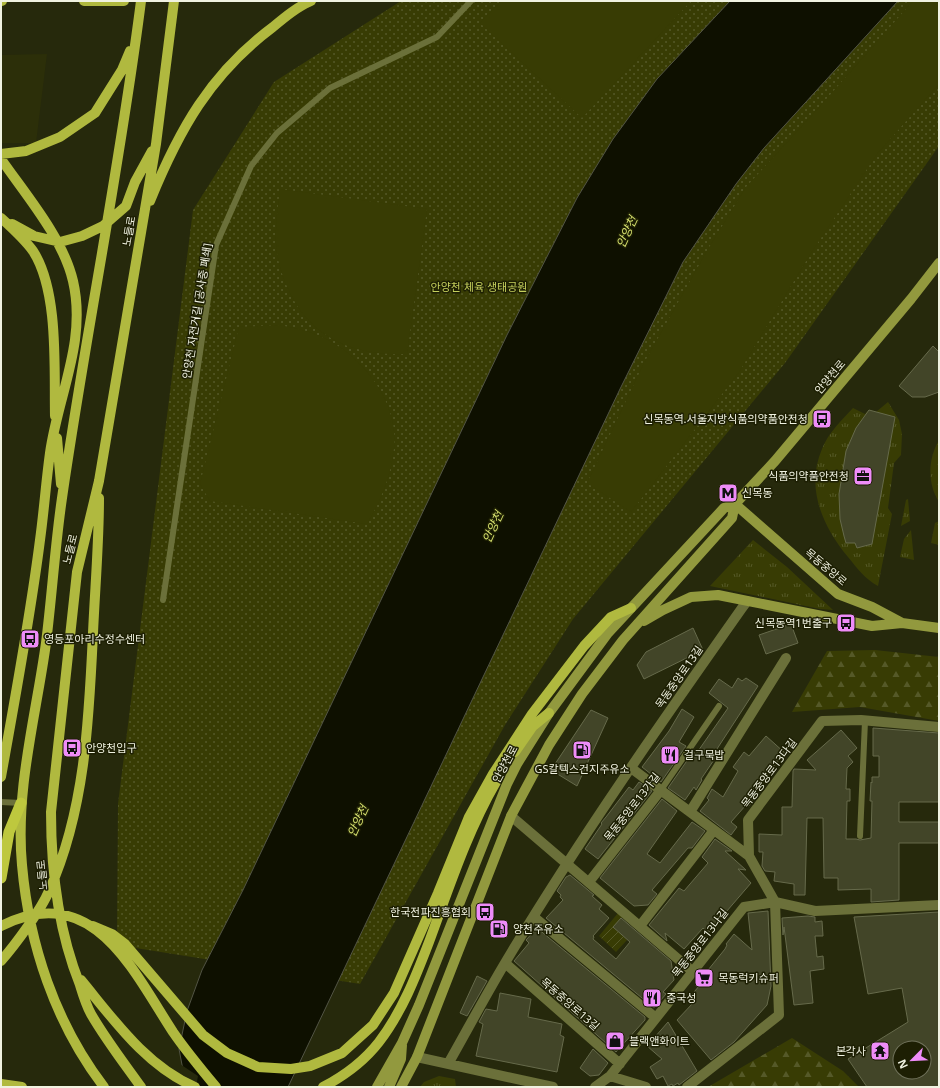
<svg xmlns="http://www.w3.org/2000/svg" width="940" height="1088" viewBox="0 0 940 1088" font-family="'Noto Sans','Noto Sans KR',sans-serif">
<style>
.built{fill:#2c2f09}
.grass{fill:url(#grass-tufts)}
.forest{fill:url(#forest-firs)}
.park{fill:url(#park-dots)}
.garden{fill:url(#garden-furrows)}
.pitch{fill:#383c04}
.water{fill:#0e1000;stroke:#525444}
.pier{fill:#26290c}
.building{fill:#424528;stroke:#666a4b;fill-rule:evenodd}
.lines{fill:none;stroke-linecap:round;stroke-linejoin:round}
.service{stroke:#6b703a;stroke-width:6}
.minor{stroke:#6b703a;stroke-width:10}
.secondary{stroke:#92993e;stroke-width:10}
.primary{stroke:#b0b93f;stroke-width:10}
.trunk{stroke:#bec83e;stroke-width:11}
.labels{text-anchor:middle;stroke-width:3;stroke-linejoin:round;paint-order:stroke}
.street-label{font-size:11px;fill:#f0f2e1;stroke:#1d1f03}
.park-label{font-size:11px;fill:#c5cf5c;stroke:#1d1f03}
.poi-label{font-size:11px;fill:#f0f2e1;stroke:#1d1f03;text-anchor:start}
.water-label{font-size:12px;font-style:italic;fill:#d7e26f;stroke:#1d1f03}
</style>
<defs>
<pattern id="grass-tufts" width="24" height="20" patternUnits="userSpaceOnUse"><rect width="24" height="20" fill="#383c04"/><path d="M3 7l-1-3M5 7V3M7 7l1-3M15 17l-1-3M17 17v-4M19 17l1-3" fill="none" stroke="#555928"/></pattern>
<pattern id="forest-firs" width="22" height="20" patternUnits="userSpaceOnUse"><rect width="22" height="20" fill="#383c04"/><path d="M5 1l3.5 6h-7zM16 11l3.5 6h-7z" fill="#555928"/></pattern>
<pattern id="park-dots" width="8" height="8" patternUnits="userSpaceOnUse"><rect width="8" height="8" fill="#383c04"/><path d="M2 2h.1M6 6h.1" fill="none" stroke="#555928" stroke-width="1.8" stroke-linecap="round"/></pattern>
<pattern id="garden-furrows" width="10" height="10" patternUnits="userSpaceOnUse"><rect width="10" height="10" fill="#383c04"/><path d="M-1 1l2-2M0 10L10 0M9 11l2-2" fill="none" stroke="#555928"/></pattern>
</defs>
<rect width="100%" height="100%" fill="#26290c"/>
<path class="built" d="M47 54 36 143H1V55Z"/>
<path class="grass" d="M888 402 899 420 902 434 901 455 894 463 888 508 892 514 878 586C865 579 857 568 848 557 823 527 805 488 822 449 828 433 842 420 853 408L865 414 869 410 876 412Z
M939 440V502C927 483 928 459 939 440Z
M908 499 910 521 901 526 906 500Z
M939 521V545L931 543 935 523Z
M911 530 914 560 900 557 904 539Z
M753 540 787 567 833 610 820 609 710 586Z
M439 1076 455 1079 456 1087H420L424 1082Z"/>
<path class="forest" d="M875 650 939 657V721L860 707 792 712 827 651Z
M792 1038 843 1071 859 1087H708Z"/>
<path class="park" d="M401 1H939V146L785 363 573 619 505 725 360 984 117 945 118 804 193 210 274 82Z"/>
<path class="garden" d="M618 913 622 917 613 927 627 940 616 952 599 936Z"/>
<path class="pitch" d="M501 1H691L582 118 480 23Z
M913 1H939V84L877 154 811 253 739 372 631 512 587 483 644 363 708 249 746 187 814 113Z
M280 189 427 209 407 354C356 356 312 340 289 291 282 276 277 260 276 244 275 225 278 207 280 189Z
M278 325C298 328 318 333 335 344 369 365 399 407 394 448 391 476 381 500 367 524L210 501 200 484 239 327Z"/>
<path class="water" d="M730 1H898L764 148 736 184 683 262 620 389 288 1087H177L183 1070 179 1049 187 1011 202 970 243 890 507 335 577 198 613 139 657 79Z"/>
<path class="pier" d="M180 1064 198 1076 196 1087H175L181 1070Z"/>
<path class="building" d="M933 346 939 352V392L925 397H912L899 386Z
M869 410 895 417 872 544 857 548 855 543H846L844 536 840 519 839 494 846 451 856 428Z
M791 624 798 643 766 654 759 635Z
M693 628 703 650 644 679 637 665 646 652Z
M738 678 742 681 746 678 758 686 715 752 718 754 701 779 702 780 696 790 694 787 685 800 668 788 693 752 696 754 728 708 709 693 719 679 732 688Z
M682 709 694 717 679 742 686 746 661 782 642 767 669 731Z
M591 710 608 718 577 786 551 770Z
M873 728 939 733V802H899V822H939V843H899V900L871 902V889L838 890V878H824L823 818H807L805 895H794V884L774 881 775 872 765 871 762 866 763 852H759V834L782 835V807H792L793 771 794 769 816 770 807 760 841 730 857 748 848 756 853 762 847 768 846 789H850V801H847L846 839H856L860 840 871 838 872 801H870L871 782 872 783V777H879V756H873Z
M766 736 785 753 772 768 770 766 752 790 757 793 749 806 746 805 731 822 737 827 731 835 700 811 709 800 707 798 712 789 723 797 738 771 733 767 744 752 749 756Z
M639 782 652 791 598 859 585 849 602 824 601 823 606 817 629 787 633 790Z
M662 799 677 811 647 854 660 863 692 822 705 831 692 848H688L652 890 657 894 648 905 634 906 600 878Z
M715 839 732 851H725L746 870 738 869 751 883 708 933 703 928 684 949 665 933 667 941 649 925 679 888 684 891 708 863 702 857Z
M570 875 594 895 592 896 602 905 599 909 609 918 593 936 594 937 593 939 616 959 630 942 613 927 621 918 671 961 674 980 663 992 666 994 654 1008 546 918 563 900 560 897 561 895 557 891 566 877Z
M768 911 771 986 767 1005 734 1042 711 1060 677 1020 693 1003 688 999 706 978 704 975 725 949 727 945 726 944 734 934 752 950 748 913Z
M939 912V1087H867L848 1059 908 1022 902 988 868 994 854 917ZM900 1048H924V1072H900Z
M808 916 815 917V922L822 921 823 936H815L817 957 823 956 824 969 810 971 813 1003 794 1005 784 927 783 935 782 918Z
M537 928 645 1017V1020L616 1052 514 961 529 943 526 940Z
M477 976 487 981 467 1016 460 1013Z
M500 993 531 999 528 1017 562 1024 560 1035 564 1037 557 1072 476 1056 483 1024 479 1022 486 1009 497 1011Z
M668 1022 697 1071 679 1085 678 1083 673 1086 672 1084 668 1086 663 1076 657 1079 650 1067 662 1059 647 1046Z
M593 1049 608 1063 599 1075 590 1076 580 1068Z"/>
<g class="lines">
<path class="service" d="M163 600 216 245 251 166 277 133 330 88 437 37 471 1
M661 790 719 706
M1 802 21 803
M860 836 865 721"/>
<path class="minor" d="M631 768 749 856
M690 812 786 658
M511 816 692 971
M589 882 661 790
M534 917 656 1018
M640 926 714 830
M505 963 620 1064
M417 1057 553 1087
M448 1064C469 1027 489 989 511 953 584 832 666 716 747 601
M610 1076 646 1087
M595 1087 610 1076 744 907 775 902 815 911 939 905
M687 1087 779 1015 775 902 749 856 748 820 822 721 861 720 939 727"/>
<path class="secondary" d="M735 504 838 594 872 607 902 623 939 628
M644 621 663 610 691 597 718 595 872 626 902 623
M377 1087 402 1043 419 1005 507 784 517 764 549 713 608 633 724 508 735 504 775 461 911 299 939 263
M389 1087 401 1059 402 1045
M401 1087 417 1057 511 816 549 745 582 694 623 640 732 518 735 504"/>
<path class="primary" d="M1 1H2
M84 1H124
M1 154 26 151 60 137 95 113 122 70 130 51
M1 159C26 195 63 238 73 281 87 341 58 395 50 453 46 482 44 511 40 540 30 619 15 698 1 777
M150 201C179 130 210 74 273 27 285 17 297 7 311 1
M1 218C11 227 25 240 33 251 59 291 54 369 55 416
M12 224 34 236 60 242 82 236 103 226 126 206 135 182 152 151
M57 438 61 484
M515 752 533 726 549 713
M1 926C93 880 132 969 173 1032 186 1051 201 1069 216 1087
M93 926 112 934 125 944 203 1035 227 1053 258 1067 291 1069 310 1066 342 1053 373 1025 394 993 438 893 469 817 493 774 532 714 584 646 611 617 631 608
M1 961C15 945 41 910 49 891 85 811 89 720 93 633 95 588 99 543 99 498
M81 980C114 1020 146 1066 195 1087
M1 1084 22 1087
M104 1087C55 1023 29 944 22 865 15 790 36 716 46 643 52 595 55 546 62 498 86 332 120 167 141 1
M141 1087C124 1063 106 1040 91 1014 86 1005 83 995 80 985 58 930 51 871 51 812L77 572 99 481 156 144 174 1
M323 1087C344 1076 365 1060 379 1042 402 1012 416 976 429 942 449 888 467 832 496 782"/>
<path class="trunk" d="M1 878 9 832 21 803"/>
</g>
<defs>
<g id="bus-square" transform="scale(1)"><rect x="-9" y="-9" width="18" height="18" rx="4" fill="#ee8cf8" stroke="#1d1f03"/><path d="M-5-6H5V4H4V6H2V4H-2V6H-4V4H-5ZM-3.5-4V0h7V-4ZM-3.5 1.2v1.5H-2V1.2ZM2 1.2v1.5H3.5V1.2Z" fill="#111"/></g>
<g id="office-square" transform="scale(1)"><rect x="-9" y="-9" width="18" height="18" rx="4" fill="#ee8cf8" stroke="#1d1f03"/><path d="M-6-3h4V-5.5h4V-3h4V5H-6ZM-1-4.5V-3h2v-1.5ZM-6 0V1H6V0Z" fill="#111"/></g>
<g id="metro-square" transform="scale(1)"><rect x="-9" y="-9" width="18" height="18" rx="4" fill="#ee8cf8" stroke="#1d1f03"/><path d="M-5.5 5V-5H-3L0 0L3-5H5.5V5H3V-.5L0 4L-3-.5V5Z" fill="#111"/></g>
<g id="fuel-square" transform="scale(1)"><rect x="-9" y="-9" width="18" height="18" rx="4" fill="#ee8cf8" stroke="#1d1f03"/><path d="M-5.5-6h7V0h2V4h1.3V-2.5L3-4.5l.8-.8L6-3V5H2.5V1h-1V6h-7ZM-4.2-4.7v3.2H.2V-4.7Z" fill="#111"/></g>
<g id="restaurant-square" transform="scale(1)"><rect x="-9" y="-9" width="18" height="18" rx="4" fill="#ee8cf8" stroke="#1d1f03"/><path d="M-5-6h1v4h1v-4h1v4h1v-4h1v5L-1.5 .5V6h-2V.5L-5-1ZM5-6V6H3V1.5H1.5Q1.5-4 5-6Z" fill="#111"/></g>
<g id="supermarket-square" transform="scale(1)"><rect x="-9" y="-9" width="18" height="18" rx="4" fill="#ee8cf8" stroke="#1d1f03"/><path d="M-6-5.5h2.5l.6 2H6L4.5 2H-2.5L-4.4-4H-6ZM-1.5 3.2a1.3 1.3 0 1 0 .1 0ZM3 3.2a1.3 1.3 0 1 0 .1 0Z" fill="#111"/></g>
<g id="shop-square" transform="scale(1)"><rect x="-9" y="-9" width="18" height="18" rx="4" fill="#ee8cf8" stroke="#1d1f03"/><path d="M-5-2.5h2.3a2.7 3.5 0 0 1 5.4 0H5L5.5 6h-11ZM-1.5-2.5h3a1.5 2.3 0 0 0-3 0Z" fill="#111"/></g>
<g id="temple-square" transform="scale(1)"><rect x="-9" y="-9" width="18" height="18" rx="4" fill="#ee8cf8" stroke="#1d1f03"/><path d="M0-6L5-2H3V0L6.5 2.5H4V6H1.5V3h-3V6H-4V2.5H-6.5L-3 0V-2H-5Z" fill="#111"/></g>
</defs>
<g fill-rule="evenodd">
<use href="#bus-square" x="822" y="419"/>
<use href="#office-square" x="863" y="476"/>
<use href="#metro-square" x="728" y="493"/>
<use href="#bus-square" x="846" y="623"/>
<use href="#bus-square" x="30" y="639"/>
<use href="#bus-square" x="72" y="748"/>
<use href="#fuel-square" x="582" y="750"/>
<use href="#restaurant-square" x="670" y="755"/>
<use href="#bus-square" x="485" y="912"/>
<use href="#fuel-square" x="499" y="929"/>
<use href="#supermarket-square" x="704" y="978"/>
<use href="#restaurant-square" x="652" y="998"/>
<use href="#shop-square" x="615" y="1041"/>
<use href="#temple-square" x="880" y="1051"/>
</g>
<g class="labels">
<g class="street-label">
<text transform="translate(129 231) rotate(-80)" y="4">노들로</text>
<text transform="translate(197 311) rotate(-81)" y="4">안양천 자전거길 [공사중 폐쇄]</text>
<text transform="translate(830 377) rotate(-50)" y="4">안양천로</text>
<text transform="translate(70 549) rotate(-76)" y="4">노들로</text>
<text transform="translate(826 567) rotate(40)" y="4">목동중앙로</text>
<text transform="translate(679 677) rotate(-55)" y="4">목동중앙로13길</text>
<text transform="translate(505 764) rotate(-62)" y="4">안양천로</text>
<text transform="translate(769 773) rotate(-53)" y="4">목동중앙로13다길</text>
<text transform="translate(632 807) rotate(-52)" y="4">목동중앙로13가길</text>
<text transform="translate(42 875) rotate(-96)" y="4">노들로</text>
<text transform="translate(700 943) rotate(-52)" y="4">목동중앙로13나길</text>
<text transform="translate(570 1004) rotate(41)" y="4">목동중앙로13길</text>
</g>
<g class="park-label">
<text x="479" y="291">안양천 체육 생태공원</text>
</g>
<g class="poi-label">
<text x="808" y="423" text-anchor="end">신목동역.서울지방식품의약품안전청</text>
<text x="849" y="480" text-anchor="end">식품의약품안전청</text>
<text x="742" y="497">신목동</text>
<text x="832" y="627" text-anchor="end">신목동역1번출구</text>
<text x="44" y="643">영등포아리수정수센터</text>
<text x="86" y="752">안양천입구</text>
<text x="684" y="759">걸구묵밥</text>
<text x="582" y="773" text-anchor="middle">GS칼텍스건지주유소</text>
<text x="471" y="916" text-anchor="end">한국전파진흥협회</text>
<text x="513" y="933">양천주유소</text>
<text x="718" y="982">목동럭키슈퍼</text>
<text x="666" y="1002">중국성</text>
<text x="629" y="1045">블랙앤화이트</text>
<text x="866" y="1055" text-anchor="end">본각사</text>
</g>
<g class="water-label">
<text transform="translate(627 232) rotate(-65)" y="4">안양천</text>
<text transform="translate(493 527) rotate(-65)" y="4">안양천</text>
<text transform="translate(358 821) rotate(-65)" y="4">안양천</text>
</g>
</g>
<rect width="940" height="1088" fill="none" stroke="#f0f2e1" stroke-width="4"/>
<g transform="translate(912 1060) rotate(246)"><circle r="19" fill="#1d1f03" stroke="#71735c"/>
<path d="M0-3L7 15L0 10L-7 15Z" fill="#ee8cf8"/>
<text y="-6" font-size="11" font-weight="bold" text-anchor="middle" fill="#f0f2e1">N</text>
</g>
</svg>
